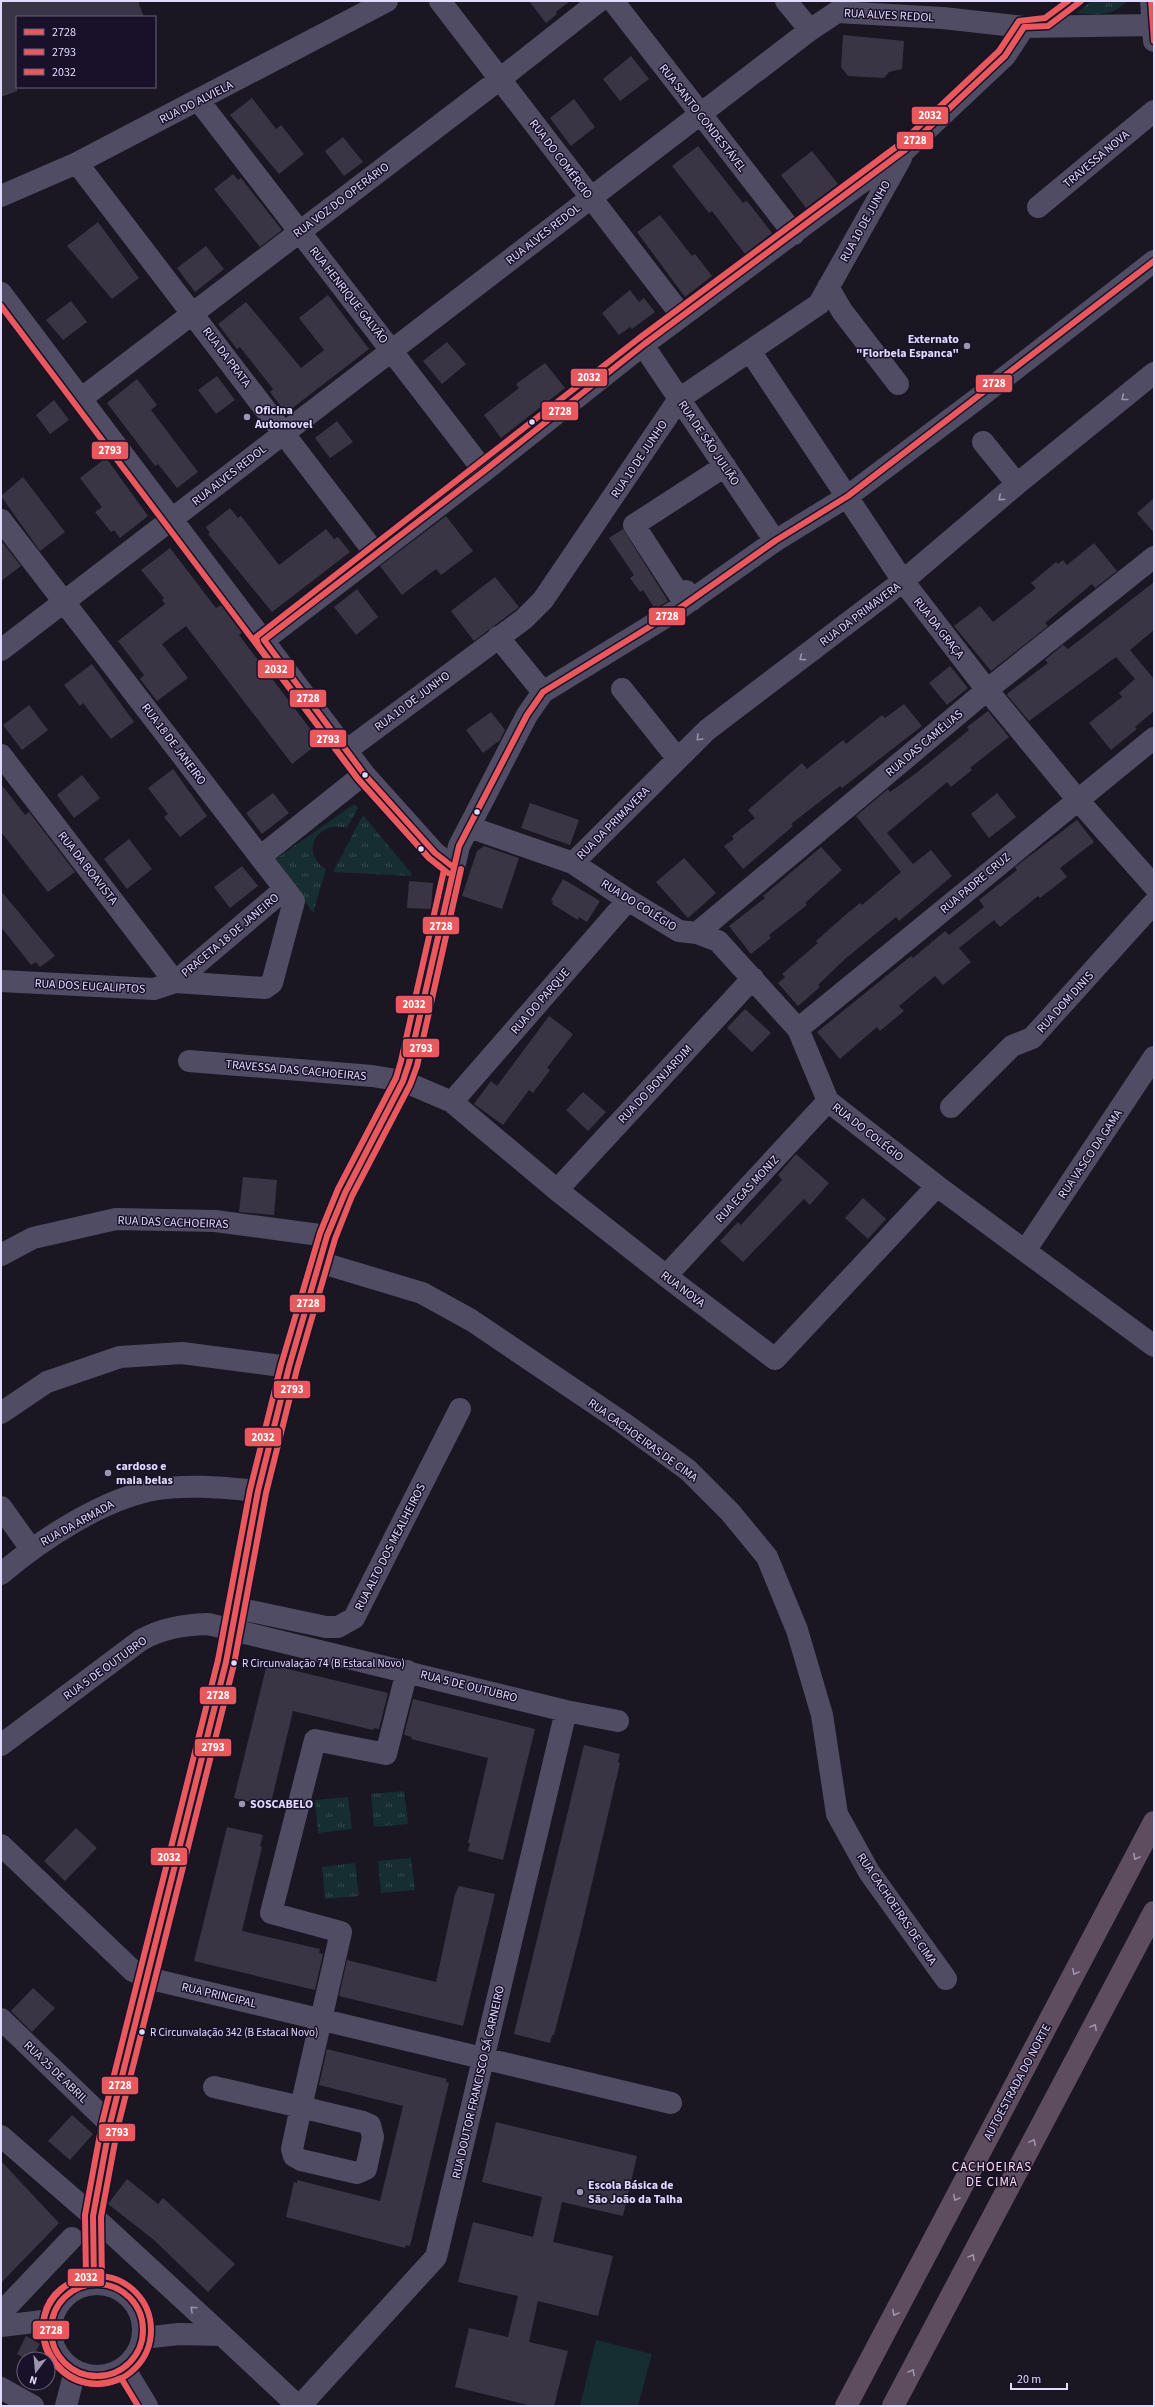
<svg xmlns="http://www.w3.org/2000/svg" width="1155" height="2407" viewBox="0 0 1155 2407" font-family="'Source Sans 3',sans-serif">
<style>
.grass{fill:url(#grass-tufts)}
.pitch{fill:#162d31}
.building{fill:#3a3545}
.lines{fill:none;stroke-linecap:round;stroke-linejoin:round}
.minor{stroke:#504c64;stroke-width:22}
.highway{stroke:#5e4c5f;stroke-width:22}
.bus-1-casing{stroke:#181129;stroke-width:9}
.bus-2-casing{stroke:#181129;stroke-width:9}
.bus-3-casing{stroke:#181129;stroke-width:9}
.bus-1{stroke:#e8585d;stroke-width:6}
.bus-2{stroke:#e8585d;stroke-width:6}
.bus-3{stroke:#e8585d;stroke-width:6}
.oneway{stroke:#9994b1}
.oneway2{stroke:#a094ae}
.poi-dot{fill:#9c96b1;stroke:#181129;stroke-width:1.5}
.bus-dot{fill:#e2dbfe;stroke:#181129;stroke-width:1.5}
.labels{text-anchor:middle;stroke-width:3;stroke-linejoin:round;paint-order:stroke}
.bus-label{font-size:11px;fill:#e2dbfe;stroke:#181129;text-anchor:start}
.street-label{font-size:12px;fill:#e2dbfe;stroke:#181129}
.poi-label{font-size:12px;font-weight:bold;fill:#e2dbfe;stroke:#181129;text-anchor:start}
.neighbourhood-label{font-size:13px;letter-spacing:1px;fill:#fedcee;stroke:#181129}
.line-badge{stroke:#181129;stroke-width:1.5}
.badge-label{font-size:11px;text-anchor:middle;font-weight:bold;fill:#fff}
</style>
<defs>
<pattern id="grass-tufts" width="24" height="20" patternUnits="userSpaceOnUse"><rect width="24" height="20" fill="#162d31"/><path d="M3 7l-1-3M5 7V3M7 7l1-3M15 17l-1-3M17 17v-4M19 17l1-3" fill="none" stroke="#384b50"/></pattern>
</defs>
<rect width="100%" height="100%" fill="#1a1723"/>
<path class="grass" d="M1091 1H1127C1112 17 1097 15 1077 13Z
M354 804 358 808 347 828C317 820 299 853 326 869L313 913 276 859Z
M363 815 412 874 411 876 333 872Z
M404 1791 408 1824 374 1827 371 1794Z
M348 1797 352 1829 318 1833 315 1800Z
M411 1858 415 1890 381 1893 378 1861Z
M355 1863 359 1896 325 1899 322 1867Z"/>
<path class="pitch" d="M596 2340 652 2354 638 2406H580Z"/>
<path class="building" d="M1 1H138L144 17H17V91L1 97Z
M529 1H570L556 12 557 14 546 23Z
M843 35 904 41 902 69 889 72 884 78 848 76 841 67Z
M631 56 649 79 620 101 603 79Z
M252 98 276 129 281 125 304 154 279 174 230 115Z
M574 99 595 127 571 146 550 118Z
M343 137 363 162 344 176 325 151Z
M698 146 743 203 747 201 772 233 745 254 712 211 709 213 672 166Z
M812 151 838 184 806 208 781 175Z
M233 174 238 180 241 178 282 230 260 247 214 189Z
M660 215 692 256 695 254 712 276 685 297 637 232Z
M98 222 139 278 112 299 67 246Z
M206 246 224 269 195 292 177 268Z
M630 290 639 302 644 298 655 312 632 329 630 327 619 335 602 313Z
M328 295 369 349 286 413 270 392 273 389 240 347 237 349 218 324 246 302 301 368 324 350 299 318Z
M71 301 87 322 63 340 46 320Z
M447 342 466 364 442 384 423 361Z
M545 363 565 388 501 438 484 415 519 388 516 384Z
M217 376 235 400 216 414 198 390Z
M137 379 157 405 151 410 198 472 177 488 158 464 155 466 107 403Z
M54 400 69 420 50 434 36 415Z
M337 421 353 442 330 458 315 438Z
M106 458 148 516 120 538 114 530 111 532 95 512 102 507 80 478Z
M23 477 65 532 40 551 1 496Z
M1154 498V533L1137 513Z
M230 508 238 518 241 516 279 565 326 529 334 539 338 537 350 552 272 612 208 534 210 533 206 527Z
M446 516 473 551 441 575 436 569 402 595 380 566Z
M623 529 668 601 655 609 643 590 640 592 630 578 634 575 609 538Z
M3 543 21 566 1 581V545Z
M1094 543 1117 571 1095 588 1092 584 1045 623 1048 626 991 671 954 626 980 606 993 622 1036 588 1031 583 1056 562 1058 564 1063 560 1067 565Z
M170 548 216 608 221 605 242 633 239 635 320 742 292 764 186 626 162 644 188 678 157 701 140 679 144 675 118 641 165 604 162 600 164 598 141 570Z
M495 577 519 607 474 641 451 611Z
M1154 582V630L1130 650 1154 679V711L1135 727 1137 729 1111 750 1089 723 1122 697 1119 693 1135 679 1116 657 1029 721 1007 695 1008 693 1048 663 1045 660 1063 645 1068 649Z
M357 589 378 617 356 635 334 607Z
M92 664 134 722 111 739 83 703 80 706 64 685Z
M950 666 968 688 947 705 929 683Z
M904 704 922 726 842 788 840 786 791 824 793 826 743 869 724 846 734 839 732 836 755 818 748 810 802 763 807 769 843 740 846 744 882 715 885 718Z
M29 705 48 730 22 750 3 725Z
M988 711 1009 737 970 768 972 770 951 787 947 782 887 833 913 864 931 850 952 876 899 921 896 917 845 959 818 985 820 987 798 1006 778 983 785 977 782 974 818 943 816 941 843 917 860 903 862 905 901 872 856 816 888 789 890 792 915 774 969 730 967 727Z
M491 712 505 730 500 740 483 753 466 730Z
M173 769 207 816 180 837 164 817 168 814 148 788Z
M82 775 100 798 74 818 57 795Z
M1 784 25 815 29 812 75 872 48 892 1 832Z
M273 793 289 813 262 834 246 813Z
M997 793 1016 817 989 838 971 814Z
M530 803 579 820 570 845 521 828Z
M1077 820 1094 842 1060 868 1067 877 1040 898 1038 896 1000 927 994 920 959 948 971 962 943 985 935 976 899 1006 904 1011 880 1031 877 1027 840 1059 817 1032 911 956 913 958 945 931 949 935 984 907 979 900 1017 870 1015 867Z
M129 839 152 869 127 889 104 859Z
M484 846 519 858 502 909 462 896 477 851Z
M821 847 842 870 805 903 807 905 769 935 771 938 751 954 729 926 765 898 763 896Z
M684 858 716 893 688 918 656 882Z
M242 866 258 886 230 908 214 887Z
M563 879 600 901 587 922 579 917 578 920 552 904 553 901 551 900Z
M409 881 433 883 431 909 407 908Z
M1 891 55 956 40 967 36 962 31 965 1 927Z
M745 1009 771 1033 752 1052 727 1028Z
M549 1016 573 1034 547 1068 550 1070 533 1093 529 1090 503 1125 474 1104 491 1081 497 1086Z
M583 1092 606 1112 588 1131 566 1110Z
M796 1154 829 1183 810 1205 804 1199 743 1262 720 1241 738 1222 741 1225 782 1180 778 1175Z
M243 1177 277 1180 274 1215 239 1212Z
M863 1198 886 1219 868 1239 845 1218Z
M267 1664 388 1693 379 1729 374 1728 373 1730 293 1711 270 1807 234 1798Z
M413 1699 535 1729 503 1860 468 1851 470 1843H468L488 1758 411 1739 412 1737 404 1735Z
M584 1745 620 1754 618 1762 620 1763 581 1930 554 2035H552L550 2043 514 2034Z
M227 1827 263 1835 260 1846 262 1847 242 1931 320 1949 319 1953 323 1954 315 1990 194 1961Z
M76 1828 97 1848 65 1881 44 1861Z
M459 1886 495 1894 463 2026 339 1996 347 1960 436 1982 455 1894Z
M33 1988 55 2008 32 2032 11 2011Z
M327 2049 447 2079 446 2082 449 2083 410 2246 406 2245 405 2248 286 2217 294 2182 297 2183V2180L380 2201 403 2106 319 2085Z
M72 2115 93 2134 70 2160 48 2141Z
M496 2122 637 2156 623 2216 562 2202 553 2242 613 2256 598 2316 538 2301 529 2342 568 2351 554 2406H532L455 2387 469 2328 508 2337 518 2296 458 2282 473 2222 533 2237 542 2197 482 2182Z
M1 2161 59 2223 1 2283Z
M127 2179 158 2204 163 2198 235 2264 208 2292 154 2240 108 2204Z
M26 2336 40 2344 31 2359H26L17 2354Z"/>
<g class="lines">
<path class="minor" d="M440 1 682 316
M613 1 794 234
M786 1 810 30
M1151 1 1154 41
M199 101 484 471
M77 163 375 553
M1 196 77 163 387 1
M1038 207 1154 111
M828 287 842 311 898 384
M1 293 364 774 435 853 453 867
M643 345 775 541
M750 351 903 581 987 690 1077 799 1154 886
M82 398 500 79 599 1
M983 442 1017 484
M1 520 294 901 272 983 265 988 175 982 154 989 1 981
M692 600 686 591 680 596 634 525 725 466
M498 637 543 692
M264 640 484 471 643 345 905 150 1005 56 1024 27
M1 650 810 30 837 12 943 18 1024 27 1151 25
M622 689 678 759
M347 750 524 619 543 600 679 399 819 304 901 158
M1 755 175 982 285 889
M469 827 573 863 628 900 679 931 697 933 718 941 798 1029 828 1101 937 1186 1154 1346
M260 857 364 774
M573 863 707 730 903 581 1017 484 1154 373
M697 933 987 690 1154 557
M798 1029 1154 738
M189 1061 372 1076 403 1081 452 1102 557 1190 666 1276 775 1359 937 1186
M452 1102 628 900
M951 1107 1012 1046 1032 1038 1154 903
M557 1190 753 978
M1025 1251 1154 1057
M1 1255 33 1238 116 1219 215 1221 327 1236
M319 1262 422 1293 471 1320 622 1422 688 1470 730 1512 767 1557 797 1630 822 1715 837 1814 869 1872 946 1979
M666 1276 828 1101
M1 1413 47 1382 120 1357 182 1353 289 1367
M1 1507 31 1549
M1 1574C42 1539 104 1498 158 1489 190 1484 225 1488 258 1491
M236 1608 326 1627H338L354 1618 460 1409
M1 1745 141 1640C163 1628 183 1625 208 1624L566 1711 618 1721
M1 1845 133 1971 147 1978 671 2103
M1 2019 110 2124
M214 2087 301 2107 341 1932 271 1913 315 1740 386 1754 407 1671
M301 2107 363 2122 370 2125 373 2137 366 2169 357 2173 301 2160 294 2156 292 2149Z
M1 2136 93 2216 222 2335
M94 2284 93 2216 110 2124 226 1662 258 1491 289 1367 327 1236 345 1193 403 1081 409 1063 459 846 527 715 543 692 677 610 775 541 848 496 977 399 1154 261
M51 2330a46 46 0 1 1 92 0a46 46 0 1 1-92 0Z
M1 2313 72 2238
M1 2326 51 2320
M143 2338 179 2334 222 2335 298 2406
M124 2368 147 2406
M1 2388 33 2406
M66 2406 75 2371
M300 2406 436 2257 566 1711"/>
<path class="highway" d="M846 2406 1154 1822
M893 2406 1154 1912"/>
<g class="bus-1-casing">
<path id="bus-1" d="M1151 1 1154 41
M453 867 435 853 364 774 264 640 484 471 643 345 905 150 1005 56 1024 27 1048 26 1081 1
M94 2284 93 2216 110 2124 226 1662 258 1491 289 1367 327 1236 345 1193 403 1081 409 1063 459 846 527 715 543 692 677 610 775 541 848 496 1154 261
M51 2330a46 46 0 1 1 92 0a46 46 0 1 1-92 0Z"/>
</g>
<g class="bus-2-casing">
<path id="bus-2" d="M1 306 358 779 429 858 448 873
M43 2330a54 54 0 1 1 108 0a54 54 0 1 1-108 0Z
M102 2284 101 2217 118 2126 234 1664 266 1493 297 1369 335 1239 352 1196 410 1085 417 1066 461 869"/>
</g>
<g class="bus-3-casing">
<path id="bus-3" d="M138 2406 121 2378C57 2407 13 2316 68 2284 73 2281 80 2280 86 2278L85 2215 102 2123 218 1660 250 1490 281 1365 320 1233 338 1189 396 1078 401 1061 444 870 429 858 358 779 258 645 256 637 638 339 900 144 999 51 1019 21 1045 18 1068 1"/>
</g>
<use href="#bus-1" class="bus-1"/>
<use href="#bus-2" class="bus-2"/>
<use href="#bus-3" class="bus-3"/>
</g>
<defs><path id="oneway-chevron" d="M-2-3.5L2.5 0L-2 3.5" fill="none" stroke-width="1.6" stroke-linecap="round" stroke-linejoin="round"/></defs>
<g class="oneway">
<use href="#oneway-chevron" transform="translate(1124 398) rotate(141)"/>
<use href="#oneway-chevron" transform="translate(1001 498) rotate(139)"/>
<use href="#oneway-chevron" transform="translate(802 658) rotate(143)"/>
<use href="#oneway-chevron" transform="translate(699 738) rotate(135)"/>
<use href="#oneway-chevron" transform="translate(193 2309) rotate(-137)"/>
</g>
<g class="oneway2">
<use href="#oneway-chevron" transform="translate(1136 1857) rotate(118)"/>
<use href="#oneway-chevron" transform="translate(1075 1972) rotate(118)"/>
<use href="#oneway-chevron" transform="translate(1094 2027) rotate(-62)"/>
<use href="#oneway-chevron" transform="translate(1033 2142) rotate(-62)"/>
<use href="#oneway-chevron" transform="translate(956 2198) rotate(118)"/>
<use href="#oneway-chevron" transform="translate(972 2257) rotate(-62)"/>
<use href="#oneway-chevron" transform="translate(895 2313) rotate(118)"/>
<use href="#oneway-chevron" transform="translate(912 2372) rotate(-62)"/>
</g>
<g class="poi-dot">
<circle cx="967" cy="346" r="4"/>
<circle cx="247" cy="417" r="4"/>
<circle cx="108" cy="1473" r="4"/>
<circle cx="242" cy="1804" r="4"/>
<circle cx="580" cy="2192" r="4"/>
</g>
<g class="bus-dot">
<circle cx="532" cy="422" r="3.5"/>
<circle cx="365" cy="775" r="3.5"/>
<circle cx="477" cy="812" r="3.5"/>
<circle cx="421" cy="849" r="3.5"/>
<circle cx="234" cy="1663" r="3.5"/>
<circle cx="142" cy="2032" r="3.5"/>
</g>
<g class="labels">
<g class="bus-label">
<text x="242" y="1667">R Circunvalação 74 (B Estacal Novo)</text>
<text x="150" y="2036">R Circunvalação 342 (B Estacal Novo)</text>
</g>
<g class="street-label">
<text transform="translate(889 15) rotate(3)" y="4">RUA ALVES REDOL</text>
<text transform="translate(196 102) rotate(-27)" y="4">RUA DO ALVIELA</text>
<text transform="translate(703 118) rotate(52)" y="4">RUA SANTO CONDESTÁVEL</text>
<text transform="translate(561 159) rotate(53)" y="4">RUA DO COMÉRCIO</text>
<text transform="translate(1096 159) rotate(-40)" y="4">TRAVESSA NOVA</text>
<text transform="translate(341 200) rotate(-37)" y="4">RUA VOZ DO OPERÁRIO</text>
<text transform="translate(865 221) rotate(-61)" y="4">RUA 10 DE JUNHO</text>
<text transform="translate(543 234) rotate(-38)" y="4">RUA ALVES REDOL</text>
<text transform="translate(349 295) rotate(52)" y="4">RUA HENRIQUE GALVÃO</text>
<text transform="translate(227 357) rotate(53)" y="4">RUA DA PRATA</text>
<text transform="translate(709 443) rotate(56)" y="4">RUA DE SÃO JULIÃO</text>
<text transform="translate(639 459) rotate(-56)" y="4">RUA 10 DE JUNHO</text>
<text transform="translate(229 475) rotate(-38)" y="4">RUA ALVES REDOL</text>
<text transform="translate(860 614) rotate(-37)" y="4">RUA DA PRIMAVERA</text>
<text transform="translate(939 628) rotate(52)" y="4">RUA DA GRAÇA</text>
<text transform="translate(412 701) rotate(-37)" y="4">RUA 10 DE JUNHO</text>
<text transform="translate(924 743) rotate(-40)" y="4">RUA DAS CAMÉLIAS</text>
<text transform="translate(174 744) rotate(53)" y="4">RUA 18 DE JANEIRO</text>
<text transform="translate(613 823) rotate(-45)" y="4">RUA DA PRIMAVERA</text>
<text transform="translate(88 868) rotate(52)" y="4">RUA DA BOAVISTA</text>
<text transform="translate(975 883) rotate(-40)" y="4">RUA PADRE CRUZ</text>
<text transform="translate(639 905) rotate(32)" y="4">RUA DO COLÉGIO</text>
<text transform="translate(230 935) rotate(-40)" y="4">PRACETA 18 DE JANEIRO</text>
<text transform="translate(90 986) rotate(3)" y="4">RUA DOS EUCALIPTOS</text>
<text transform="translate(540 1001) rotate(-49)" y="4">RUA DO PARQUE</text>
<text transform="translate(1065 1002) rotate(-48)" y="4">RUA DOM DINIS</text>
<text transform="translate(296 1070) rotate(5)" y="4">TRAVESSA DAS CACHOEIRAS</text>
<text transform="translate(655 1084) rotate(-47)" y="4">RUA DO BONJARDIM</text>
<text transform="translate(868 1132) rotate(38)" y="4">RUA DO COLÉGIO</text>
<text transform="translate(1090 1154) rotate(-56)" y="4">RUA VASCO DA GAMA</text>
<text transform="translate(747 1189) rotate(-47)" y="4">RUA EGAS MONIZ</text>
<text transform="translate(173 1222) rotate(2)" y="4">RUA DAS CACHOEIRAS</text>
<text transform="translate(683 1289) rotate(37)" y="4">RUA NOVA</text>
<text transform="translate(643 1440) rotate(36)" y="4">RUA CACHOEIRAS DE CIMA</text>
<text transform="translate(77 1523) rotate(-29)" y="4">RUA DA ARMADA</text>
<text transform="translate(390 1547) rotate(-63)" y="4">RUA ALTO DOS MEALHEIROS</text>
<text transform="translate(105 1668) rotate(-36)" y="4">RUA 5 DE OUTUBRO</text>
<text transform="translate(469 1686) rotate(14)" y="4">RUA 5 DE OUTUBRO</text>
<text transform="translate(897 1909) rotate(56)" y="4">RUA CACHOEIRAS DE CIMA</text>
<text transform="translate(219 1995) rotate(13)" y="4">RUA PRINCIPAL</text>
<text transform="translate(56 2072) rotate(44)" y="4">RUA 25 DE ABRIL</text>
<text transform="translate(478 2082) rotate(-77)" y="4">RUA DOUTOR FRANCISCO SÁ CARNEIRO</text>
<text transform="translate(1017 2082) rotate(-62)" y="4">AUTOESTRADA DO NORTE</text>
</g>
<g class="poi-label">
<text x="959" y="343" text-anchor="end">Externato<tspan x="959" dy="14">"Florbela Espanca"</tspan></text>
<text x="255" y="414">Oficina<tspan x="255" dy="14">Automovel</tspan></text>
<text x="116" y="1470">cardoso e<tspan x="116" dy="14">maia belas</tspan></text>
<text x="250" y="1808">SOSCABELO</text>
<text x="588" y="2189">Escola Básica de<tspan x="588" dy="14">São João da Talha</tspan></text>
</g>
<g class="neighbourhood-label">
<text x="992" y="2171">CACHOEIRAS<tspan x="992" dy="15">DE CIMA</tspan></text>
</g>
</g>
<g class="line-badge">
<rect x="911" y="106" width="38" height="19" rx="4" fill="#e8585d"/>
<rect x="896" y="131" width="38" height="19" rx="4" fill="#e8585d"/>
<rect x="570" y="368" width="38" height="19" rx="4" fill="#e8585d"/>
<rect x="975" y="374" width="38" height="19" rx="4" fill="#e8585d"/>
<rect x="541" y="401" width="38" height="20" rx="4" fill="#e8585d"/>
<rect x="91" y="441" width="38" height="19" rx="4" fill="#e8585d"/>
<rect x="648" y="607" width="38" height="19" rx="4" fill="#e8585d"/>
<rect x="257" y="659" width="38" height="20" rx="4" fill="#e8585d"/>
<rect x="289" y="689" width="38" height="19" rx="4" fill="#e8585d"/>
<rect x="309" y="729" width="38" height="19" rx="4" fill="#e8585d"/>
<rect x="422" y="916" width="38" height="19" rx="4" fill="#e8585d"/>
<rect x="395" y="995" width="38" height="19" rx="4" fill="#e8585d"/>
<rect x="402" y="1038" width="38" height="20" rx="4" fill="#e8585d"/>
<rect x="289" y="1294" width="37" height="19" rx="4" fill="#e8585d"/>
<rect x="273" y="1380" width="38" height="19" rx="4" fill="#e8585d"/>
<rect x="244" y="1427" width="38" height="20" rx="4" fill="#e8585d"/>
<rect x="199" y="1686" width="38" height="19" rx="4" fill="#e8585d"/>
<rect x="194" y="1738" width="38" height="19" rx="4" fill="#e8585d"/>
<rect x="150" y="1847" width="38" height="19" rx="4" fill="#e8585d"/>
<rect x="101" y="2076" width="38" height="19" rx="4" fill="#e8585d"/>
<rect x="98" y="2123" width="38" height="19" rx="4" fill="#e8585d"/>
<rect x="67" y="2268" width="38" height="19" rx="4" fill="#e8585d"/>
<rect x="32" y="2320" width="38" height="20" rx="4" fill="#e8585d"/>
</g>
<g class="badge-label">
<text x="930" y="119">2032</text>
<text x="915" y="144">2728</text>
<text x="589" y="381">2032</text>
<text x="994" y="387">2728</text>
<text x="560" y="415">2728</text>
<text x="110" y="454">2793</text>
<text x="667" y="620">2728</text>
<text x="276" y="673">2032</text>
<text x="308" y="702">2728</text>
<text x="328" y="743">2793</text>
<text x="441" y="930">2728</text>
<text x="414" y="1008">2032</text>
<text x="421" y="1052">2793</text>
<text x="308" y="1307">2728</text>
<text x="292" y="1393">2793</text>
<text x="263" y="1441">2032</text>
<text x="218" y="1699">2728</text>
<text x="213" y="1751">2793</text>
<text x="169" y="1861">2032</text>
<text x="120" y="2089">2728</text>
<text x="117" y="2136">2793</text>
<text x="86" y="2281">2032</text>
<text x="51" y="2334">2728</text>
</g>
<rect width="1155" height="2407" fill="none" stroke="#e2dbfe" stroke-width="4"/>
<rect x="16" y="16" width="140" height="72" fill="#181129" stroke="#69627e"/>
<rect x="24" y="29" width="20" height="6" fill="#e8585d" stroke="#69627e"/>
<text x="52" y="36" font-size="12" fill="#e2dbfe">2728</text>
<rect x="24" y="49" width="20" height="6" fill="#e8585d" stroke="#69627e"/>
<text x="52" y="56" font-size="12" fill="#e2dbfe">2793</text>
<rect x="24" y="69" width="20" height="6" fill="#e8585d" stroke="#69627e"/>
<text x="52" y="76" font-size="12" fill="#e2dbfe">2032</text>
<g transform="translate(36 2371) rotate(196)"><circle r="19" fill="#181129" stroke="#69627e"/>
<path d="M0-3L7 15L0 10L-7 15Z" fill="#9c96b1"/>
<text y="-6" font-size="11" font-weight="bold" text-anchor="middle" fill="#e2dbfe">N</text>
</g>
<path d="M1011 2383v6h56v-6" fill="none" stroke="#e2dbfe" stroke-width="2"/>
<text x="1017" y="2383" font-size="12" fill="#e2dbfe" stroke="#181129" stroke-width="3" paint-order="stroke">20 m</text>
</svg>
